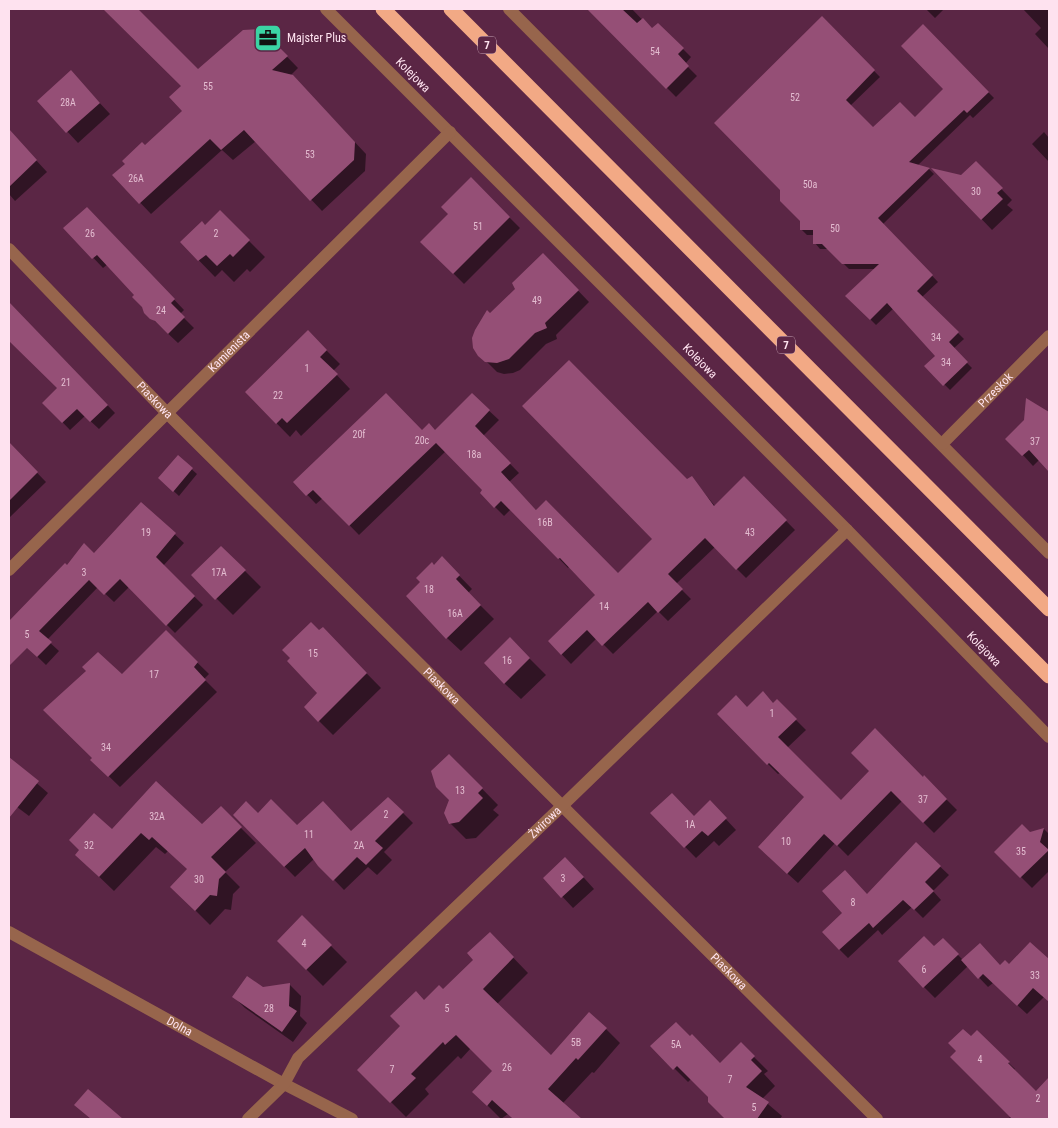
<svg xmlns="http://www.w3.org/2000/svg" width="1058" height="1128" viewBox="0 0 1058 1128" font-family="'Roboto Condensed',sans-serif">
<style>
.shadow{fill:#0007}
.building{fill:#954f76}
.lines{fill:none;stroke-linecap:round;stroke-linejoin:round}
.street{stroke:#97654c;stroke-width:12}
.highway{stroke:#f2a985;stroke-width:15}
.labels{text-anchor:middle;stroke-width:4;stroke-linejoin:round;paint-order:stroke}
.number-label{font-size:10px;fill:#e4bdd1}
.shield{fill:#5b2645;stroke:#cdaabc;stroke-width:1}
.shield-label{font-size:11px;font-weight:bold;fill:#fee2ef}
.poi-label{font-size:12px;fill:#fee2ef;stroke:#5b2645;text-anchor:start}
.street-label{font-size:12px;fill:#fee2ef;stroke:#5b2645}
</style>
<rect width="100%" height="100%" fill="#5b2645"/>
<path class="shadow" d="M111 9H136L198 71 261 30 298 68 290 76 304 88 366 154 365 171 322 211 256 141 233 160 222 150 151 214 114 175 184 111 183 86 108 11Z
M589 9H632L652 30 658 24 691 57 685 64 697 76 676 97Z
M926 9H944L935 18Z
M1023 9H1049V49L1035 34 1041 28Z
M822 18 880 77 850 106 873 129 915 118 945 89 923 26 994 98 973 118 970 115 917 166 929 169 934 174 883 224 938 282 922 297 964 339 953 349 972 368 950 390 926 366 937 356 894 308 876 325 847 296 875 269H849L829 249H820L815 243V235H807L801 229Z
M81 83 110 114 78 143 39 101Z
M9 131 47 172 15 201 9 194Z
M1044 132 1049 138V162L1032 144Z
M976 163 1012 200 1007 205 1013 210 992 230 935 170 961 177Z
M471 179 520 228 464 284 422 242 450 214Z
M220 212 265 257 250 272 247 269 234 282 222 270 215 277 181 242 205 226Z
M97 218 184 310 180 314 194 328 178 343 145 312 136 295 108 264 103 268 65 228Z
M543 254 589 302 556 335 557 339 546 344 520 370 513 373 504 374 497 372 477 352 490 315 516 289Z
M9 303 115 413 99 429 85 416 70 430 44 403 59 388 9 340Z
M308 332 340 364 333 371 350 389 301 436 296 430 290 437 246 392Z
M472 395 499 420 483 436 519 473 509 482 537 511 618 574 654 539 687 481 691 477 715 506 744 478 795 530 746 578 715 547 676 584 691 599 668 621 658 611 613 654 597 638 571 664 549 641 596 595 570 566 568 568 511 509 504 516 481 493 484 490 446 451 359 535 323 498 316 504 295 482 422 431 435 432Z
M1027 400 1049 414V469L1040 459 1033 466 1023 455Z
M13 448 46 482 9 518V452Z
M178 457 197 474 179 496 165 483Z
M141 503 184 543 163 566 203 605 175 633 129 587 114 602 98 587 47 640 59 651 46 665 9 629V623L65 564 67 566 94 555Z
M221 547 261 587 233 615 193 575Z
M442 558 472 589 468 593 494 619 461 651 447 638 434 566Z
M323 629 381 688 333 735 305 707 319 694 320 632Z
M166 632 209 674 204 679 217 692 120 787 92 760 122 676Z
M510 639 546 675 521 699 504 683Z
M777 701 806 730 787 748 841 801 924 777 957 810 934 833 902 801 848 856 835 843 798 883 769 857 805 797 780 773 778 774 718 714 774 704Z
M449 755 498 805 493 810 499 815 476 838 466 839 450 823Z
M9 759 48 793 29 816 9 801Z
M388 798 413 823 384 852 392 860 377 875 368 867 344 890 314 859 295 877 234 815H258L297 827 351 833Z
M710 802 736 830 719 846 714 841 696 858 652 813 694 817Z
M221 808 256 843 225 872 240 887 233 894 231 910 225 909 210 925 172 887 188 869 168 851 165 854 156 847 114 891 91 869 112 831 202 826Z
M1044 829 1049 834V871L1032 888 996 852 1030 833Z
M916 844 949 875 933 891 941 900 923 918 912 907 882 935 878 930 848 958 839 949 844 913 868 896Z
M576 869 594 889 573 908 545 878Z
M302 917 347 962 323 986 278 941Z
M943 940 963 960 1000 967 1009 966 1030 943 1049 961V1001L1044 997 1027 1014 993 983 988 987 968 966 935 998 924 987 934 948Z
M504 948 528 973 497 1004 551 1057 606 1029 620 1043 594 1073 592 1072 563 1103 580 1119H513L508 1114 501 1119 474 1092 494 1071 471 1048 461 1059 458 1056 425 1089 429 1094 406 1117 359 1070 424 1001 443 991Z
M290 985 301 996 300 1016 307 1023 293 1042 245 1008 234 997 263 989Z
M977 1032 1015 1069 1013 1071 1036 1092 1049 1079V1119H1008L1011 1116Z
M741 1044 768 1071 764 1074 775 1086 762 1099 782 1116 780 1119H726L709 1102V1097L691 1079 688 1082 652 1046 721 1064Z"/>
<path class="building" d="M103 9H138L198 69 243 30 261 29 288 56 272 70 293 75 355 142 354 160 310 201 244 130 221 150 210 139 139 204 112 175 125 164 122 161 142 142 145 145 182 111 169 97 181 86Z
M587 9H622L637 23 643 18 652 28 658 23 684 48 678 54 689 66 666 89Z
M822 16 875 70 846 100 873 127 900 102 915 117 943 89 901 46 923 24 989 92 967 113 964 110 909 162 930 168 878 218 933 275 917 291 959 332 949 342 968 362 943 386 924 366 935 356 887 303 870 320 845 296 879 264H842L822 244H813V230H800V221L780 201V190L714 123Z
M71 70 100 103 66 133 37 101Z
M9 129 37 160 9 187Z
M976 161 1003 188 997 193 1003 199 981 220 931 168 961 175Z
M471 177 510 217 453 274 420 242 448 214 441 207Z
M87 207 175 299 171 303 185 317 168 334 155 321 150 319 144 313 142 307 132 297 134 295 97 255 92 259 63 228Z
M220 210 250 240 233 257 230 254 217 266 206 255 198 261 180 242 202 221 205 225Z
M543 253 579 290 545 323 547 328 535 333 509 359 497 363 485 362 478 356 473 348 472 338 475 330 487 310 490 313 515 289 512 283Z
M9 302 108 405 90 422 77 409 62 423 42 403 57 388 9 341Z
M308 330 327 350 320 357 338 374 287 423 282 418 276 424 245 392Z
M569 360 687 479 692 476 714 506 744 476 787 520 736 570 705 538 668 574 683 589 658 613 648 602 602 646 587 630 561 655 548 641 595 595 560 558 558 559 501 501 494 508 480 493 482 490 436 443 349 526 313 490 306 496 293 482 386 393 422 430 429 423 435 430 472 393 490 410 475 426 511 463 501 472 536 510 546 500 618 573 652 539 522 406Z
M1026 398 1049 412V472L1029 450 1022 456 1005 439 1024 420Z
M9 442 38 472 9 501Z
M178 455 193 468 173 492 158 478Z
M141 502 176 533 156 557 195 596 166 626 120 579 104 595 89 580 39 631 52 642 37 657 27 648 9 666V621L65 563 67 565 84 543 94 553Z
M221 546 246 570 215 600 191 575Z
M442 556 460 575 456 579 481 605 446 639 406 596 420 582 416 578 432 562 434 565Z
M311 622 319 630 323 627 367 673 318 722 304 707 317 693 287 661 290 658 282 650Z
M166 630 198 662 194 667 206 680 108 777 90 760 92 758 43 710 86 671 82 667 98 652 122 674Z
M510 637 530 658 504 684 484 663Z
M763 691 773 703 777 699 797 719 778 737 841 800 869 771 851 753 875 728 923 777 924 775 947 799 923 823 891 791 837 846 824 834 787 874 758 847 804 797 769 763 767 765 717 714 736 695 747 707Z
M449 754 483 788 478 793 483 798 459 822 449 824 444 813 449 800 436 787 431 771Z
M9 757 39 781 9 818Z
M156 781 202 824 221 806 242 827 211 857 226 872 219 879 217 896 210 895 195 911 170 887 187 869 152 837 149 840 141 833 99 877 75 855 79 850 69 840 94 813 112 829Z
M672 793 694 816 710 800 727 818 708 836 702 831 684 848 650 813Z
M388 797 404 812 375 841 383 848 366 865 357 857 333 881 318 866 305 848 284 867 233 815 246 801 258 813 271 799 297 825 323 801 351 831Z
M1022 824 1030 832 1044 828 1040 842 1049 850 1020 878 994 852Z
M916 842 941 866 925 882 934 891 914 910 903 900 873 928 869 923 839 950 822 932 842 913 822 891 845 870 867 894Z
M565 857 584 877 561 898 543 878Z
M302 915 332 945 306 970 277 941Z
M490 932 514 957 483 989 551 1055 589 1012 607 1028 578 1060 576 1058 548 1089 582 1119H513L492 1100 487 1106 472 1092 492 1071 456 1035 445 1045 443 1042 411 1074 416 1078 390 1103 357 1070 400 1026 390 1016 416 991 424 1000 439 985 443 989 473 960 467 953Z
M924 936 934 946 943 938 959 954 923 988 898 961Z
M1030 942 1049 959V1002L1033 988 1017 1006 983 974 978 979 961 960 980 943 1000 965 1005 960 1009 964Z
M247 976 263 987 290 983 289 1006 297 1011 282 1032 232 997Z
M676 1022 690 1036 692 1034 720 1063 741 1042 755 1056 751 1060 762 1071 746 1087 769 1102 757 1119H725L708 1102V1097L677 1066 673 1070 650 1046Z
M963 1029 971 1036 977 1030 1010 1062 1008 1063 1036 1091 1049 1077V1119H1012L950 1057 956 1051 948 1043Z
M88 1089 123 1119H91L74 1105Z"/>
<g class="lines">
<g class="street">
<path d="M326 9 847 530 1049 737"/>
<path d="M509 9 1049 553"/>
<path id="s1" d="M9 249 167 413 877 1119"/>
<path id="s2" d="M942 444 1049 336"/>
<path id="s3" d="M9 570 450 132"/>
<path id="s4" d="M9 932 284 1084 352 1119"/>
<path id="s5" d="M248 1119 284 1084 298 1058 562 806 847 530"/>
</g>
<path class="highway" d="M383 9 1049 676
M451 9 1049 609"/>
</g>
<defs>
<g id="office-square" transform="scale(1.4375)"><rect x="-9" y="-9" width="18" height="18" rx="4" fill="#3bd4a4" stroke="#5b2645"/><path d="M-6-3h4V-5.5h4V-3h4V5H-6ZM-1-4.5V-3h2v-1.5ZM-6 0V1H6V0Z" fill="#111"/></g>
</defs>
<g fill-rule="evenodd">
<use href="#office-square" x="268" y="38"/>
</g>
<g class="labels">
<g class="number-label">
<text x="655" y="55">54</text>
<text x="208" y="90">55</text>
<text x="795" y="101">52</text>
<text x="68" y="106">28A</text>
<text x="310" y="158">53</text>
<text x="136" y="182">26A</text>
<text x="810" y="188">50a</text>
<text x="976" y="195">30</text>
<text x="478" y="230">51</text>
<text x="835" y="232">50</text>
<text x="90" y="237">26</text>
<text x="216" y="237">2</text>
<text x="537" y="304">49</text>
<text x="161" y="314">24</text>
<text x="936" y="341">34</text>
<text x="946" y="366">34</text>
<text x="307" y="372">1</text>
<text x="66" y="386">21</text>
<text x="278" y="399">22</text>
<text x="359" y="438">20f</text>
<text x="422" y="444">20c</text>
<text x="1035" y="445">37</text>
<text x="474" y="458">18a</text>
<text x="545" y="526">16B</text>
<text x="146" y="536">19</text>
<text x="750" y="536">43</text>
<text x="84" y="576">3</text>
<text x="219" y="576">17A</text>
<text x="429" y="593">18</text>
<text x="604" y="610">14</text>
<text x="455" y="617">16A</text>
<text x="27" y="638">5</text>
<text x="313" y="657">15</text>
<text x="507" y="664">16</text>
<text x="154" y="678">17</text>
<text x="772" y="717">1</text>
<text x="106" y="751">34</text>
<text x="460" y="794">13</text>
<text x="923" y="803">37</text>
<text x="386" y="818">2</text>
<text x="157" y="820">32A</text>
<text x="690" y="828">1A</text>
<text x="309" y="838">11</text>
<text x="786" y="845">10</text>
<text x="89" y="849">32</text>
<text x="359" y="849">2A</text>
<text x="1021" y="855">35</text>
<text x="563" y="882">3</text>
<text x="199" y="883">30</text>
<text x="853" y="906">8</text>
<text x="304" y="947">4</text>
<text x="924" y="973">6</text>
<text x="1035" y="979">33</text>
<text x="269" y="1012">28</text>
<text x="447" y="1012">5</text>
<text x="576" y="1046">5B</text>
<text x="676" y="1048">5A</text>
<text x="980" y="1063">4</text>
<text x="507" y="1071">26</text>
<text x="392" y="1073">7</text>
<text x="730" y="1083">7</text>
<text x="1038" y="1102">2</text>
<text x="754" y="1111">5</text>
</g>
<g class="shield">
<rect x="478" y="36.5" width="18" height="17" rx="4"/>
<rect x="777" y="336.5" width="18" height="17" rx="4"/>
</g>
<g class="shield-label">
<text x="487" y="49">7</text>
<text x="786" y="349">7</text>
</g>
<g class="poi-label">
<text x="287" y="42">Majster Plus</text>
</g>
<g class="street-label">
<text transform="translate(413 75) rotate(45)" y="4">Kolejowa</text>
<text dy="4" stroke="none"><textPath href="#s3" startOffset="310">Kamienista</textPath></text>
<text transform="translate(700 361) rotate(45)" y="4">Kolejowa</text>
<text dy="4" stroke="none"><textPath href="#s2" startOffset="76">Przeskok</textPath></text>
<text dy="4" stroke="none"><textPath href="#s1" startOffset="210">Piaskowa</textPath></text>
<text transform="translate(984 649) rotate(46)" y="4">Kolejowa</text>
<text dy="4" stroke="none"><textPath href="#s1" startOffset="615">Piaskowa</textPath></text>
<text dy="4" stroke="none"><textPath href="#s5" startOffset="421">Żwirowa</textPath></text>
<text dy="4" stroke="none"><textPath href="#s1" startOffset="1020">Piaskowa</textPath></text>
<text dy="4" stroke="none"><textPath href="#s4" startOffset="195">Dolna</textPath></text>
</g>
</g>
<rect width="1058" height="1128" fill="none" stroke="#fee2ef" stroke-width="20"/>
</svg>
